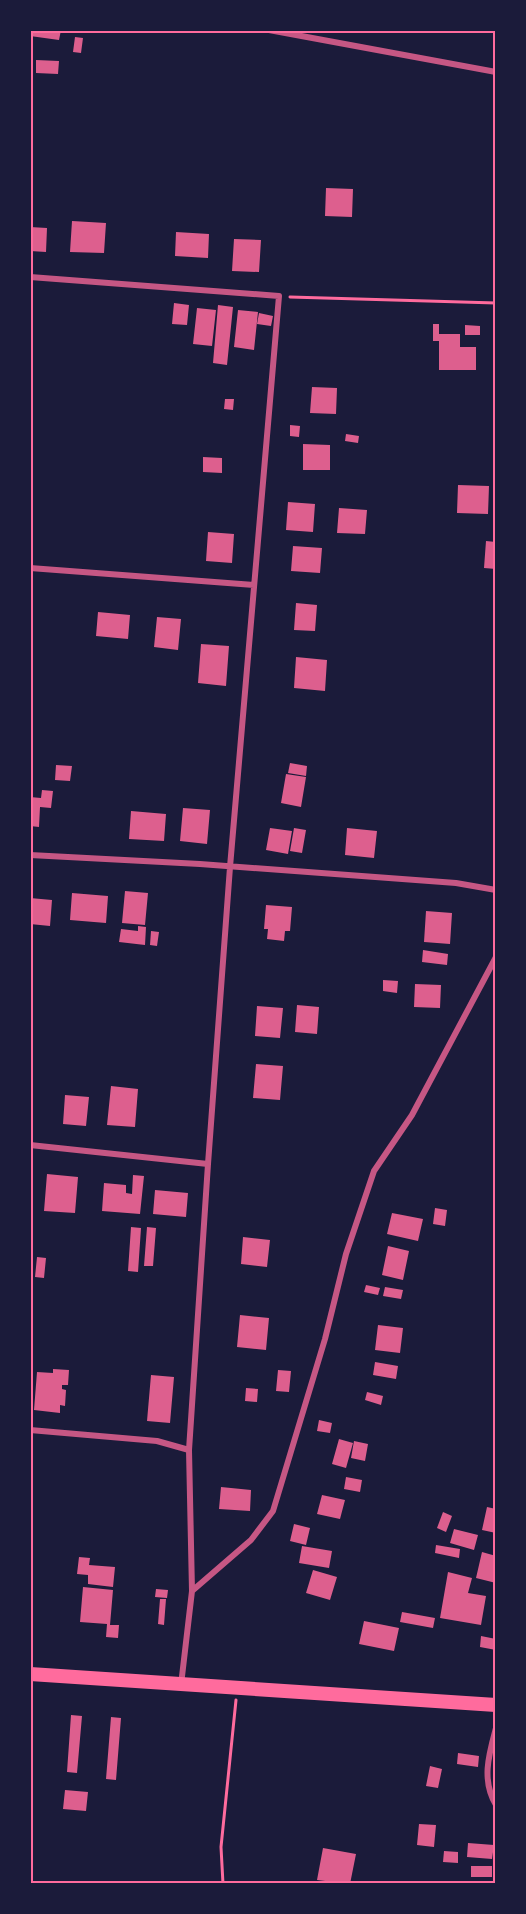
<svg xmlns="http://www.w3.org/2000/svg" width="526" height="1914" viewBox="0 0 526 1914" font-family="Montserrat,sans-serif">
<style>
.building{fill:#dd5f8e}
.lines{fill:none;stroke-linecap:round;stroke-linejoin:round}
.path{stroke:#ff6b9d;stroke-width:3}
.minor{stroke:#c65784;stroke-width:6}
.primary{stroke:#ff6b9d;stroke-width:14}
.neatline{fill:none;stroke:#ff6b9d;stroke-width:2}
</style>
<rect width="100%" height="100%" fill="#1b1b3a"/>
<path class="building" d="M30 30H61L59 40 30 36Z
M75 37 83 38 81 53 73 52Z
M36 60 59 61 58 74 36 73Z
M326 188 353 189 352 217 325 216Z
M72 221 106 223 104 253 70 252Z
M30 227 47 228 46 252 30 251Z
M176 232 209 234 208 258 175 256Z
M234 239 261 240 259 272 232 271Z
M174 303 189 305 187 325 172 324Z
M218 305 233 307 227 365 213 363Z
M197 308 216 310 212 346 193 344Z
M238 310 258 312 254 350 234 347Z
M259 313 273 316 271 326 257 324Z
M433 324H439V334H460V347H476V370H439V341H433Z
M465 325 480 326V335H465Z
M312 387 337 388 336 414 310 413Z
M225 399H234L233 410 224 409Z
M290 425 300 426 299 437 290 436Z
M346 434 359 436 358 443 345 441Z
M303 444 330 445V470H303Z
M203 457 222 458V473L203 472Z
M458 485 489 486 488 514 457 513Z
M288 502 315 504 313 532 286 530Z
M339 508 367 510 365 534 337 533Z
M208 532 234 534 232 563 206 561Z
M486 541 496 542V569L484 568Z
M293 546 322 548 320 573 291 571Z
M296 603 317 605 315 631 294 630Z
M98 612 130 615 128 639 96 636Z
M157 617 181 619 178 650 154 647Z
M201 644 229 646 226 686 198 683Z
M296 657 327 660 325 691 294 688Z
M290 763 307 766 306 776 288 773Z
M56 765 72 766 70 781 55 780Z
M286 774 306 777 301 807 281 803Z
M42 790 53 791 51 808 40 807 39 827 30 826V797L41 798Z
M183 808 210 810 207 844 180 841Z
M131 811 166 814 164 841 129 839Z
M270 828 292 831 288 854 266 850Z
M294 828 306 830 302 853 290 851Z
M347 828 377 831 374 858 345 855Z
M125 891 148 893 145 925 122 923Z
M72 893 108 896 106 923 70 920Z
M30 898 52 900 50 926 30 924Z
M266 905 292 907 290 931H285L284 941 267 939 268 929H264Z
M426 911 452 913 450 944 424 942Z
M138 926 146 927 145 945 119 942 121 929 138 931Z
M151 931 159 932 157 946 150 945Z
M423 950 448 954 447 965 422 962Z
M383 980 398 981 397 993 383 991Z
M415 984 441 985 440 1008 414 1007Z
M297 1005 319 1007 317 1034 295 1032Z
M257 1006 283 1008 280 1038 255 1036Z
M256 1064 283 1066 280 1100 253 1098Z
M111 1086 138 1089 135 1127 107 1125Z
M65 1095 89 1097 86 1126 63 1124Z
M47 1174 78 1177 75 1213 44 1211Z
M133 1175 144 1176 140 1214 102 1211 104 1183 126 1185V1193L132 1194Z
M155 1190 188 1193 186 1217 153 1214Z
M435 1208 447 1210 445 1226 433 1224Z
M392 1213 423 1219 418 1241 387 1234Z
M131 1227 141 1228 138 1272 128 1271Z
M147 1227 156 1228 153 1266H144Z
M243 1237 270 1240 267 1267 241 1264Z
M388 1246 409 1251 403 1280 382 1275Z
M37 1257 46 1258 44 1278 35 1277Z
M366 1285 380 1288 378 1295 364 1292Z
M385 1287 403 1290 401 1299 383 1296Z
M240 1315 269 1318 266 1350 237 1347Z
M378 1325 403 1328 400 1353 375 1350Z
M375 1362 398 1366 396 1379 373 1375Z
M53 1369 69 1370 68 1385H62V1389L66 1390 65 1406 60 1405V1413L34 1410 37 1372 53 1373Z
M278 1370 291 1371 289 1392 276 1391Z
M151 1375 174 1377 170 1423 147 1421Z
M246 1388 258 1389 257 1402 245 1401Z
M367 1392 383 1396 381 1405 365 1400Z
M319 1420 332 1423 330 1433 317 1431Z
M339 1439 353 1443 346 1468 332 1464Z
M354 1441 368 1444 365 1461 351 1458Z
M346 1477 362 1480 360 1492 344 1489Z
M221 1487 251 1490 250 1511 219 1509Z
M322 1495 345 1500 340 1519 317 1514Z
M487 1507 496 1509V1533L482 1530Z
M443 1512 452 1516 446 1532 437 1528Z
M294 1524 310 1528 306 1545 290 1541Z
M454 1529 478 1535 474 1550 450 1543Z
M436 1545 460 1549 459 1558 435 1553Z
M302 1546 332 1551 329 1568 299 1563Z
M482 1552 496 1556V1583L476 1578Z
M79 1557 90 1558 89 1565 115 1567 113 1587 88 1584V1575L77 1574Z
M313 1570 337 1577 330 1600 306 1593Z
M448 1572 472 1578 468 1593 486 1596 481 1625 440 1618Z
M83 1587 113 1590 110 1625H119L118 1638 106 1637 107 1624 80 1622Z
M156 1589 168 1590 167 1598 155 1597Z
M160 1599H166L164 1625 158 1624Z
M402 1612 435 1618 433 1628 400 1622Z
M364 1621 399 1628 394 1651 359 1644Z
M481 1636 496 1639V1650L480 1647Z
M71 1715 82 1716 77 1773 67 1772Z
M111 1717 121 1718 116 1780 106 1779Z
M458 1753 479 1756 478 1767 457 1764Z
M430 1766 442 1769 438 1788 426 1786Z
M65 1790 88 1792 86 1811 63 1809Z
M419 1824 436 1825 434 1847 417 1845Z
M468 1843 494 1845 492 1859 467 1857Z
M323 1848 356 1854 350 1884 317 1880Z
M444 1851 458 1852V1863L443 1862Z
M471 1866H492V1877H471Z"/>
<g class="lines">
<path class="path" d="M290 297 496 303
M223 1884 221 1847 236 1700"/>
<path class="minor" d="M269 30 496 72
M496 158V164
M30 277 279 296 230 867 208 1164 189 1450 192 1591
M30 568 254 585
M30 855 200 864 456 883 496 890
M30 1145 208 1164
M30 1430 157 1441 189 1450
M181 1685 192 1591 251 1540 273 1511 325 1339 346 1254 374 1171 412 1115 496 957
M496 1728C489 1754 481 1780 496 1805"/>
<path class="primary" d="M30 1674 496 1705"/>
</g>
<rect width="526" height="1914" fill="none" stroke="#1b1b3a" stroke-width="63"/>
<rect x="32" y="32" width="462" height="1850" class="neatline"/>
</svg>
